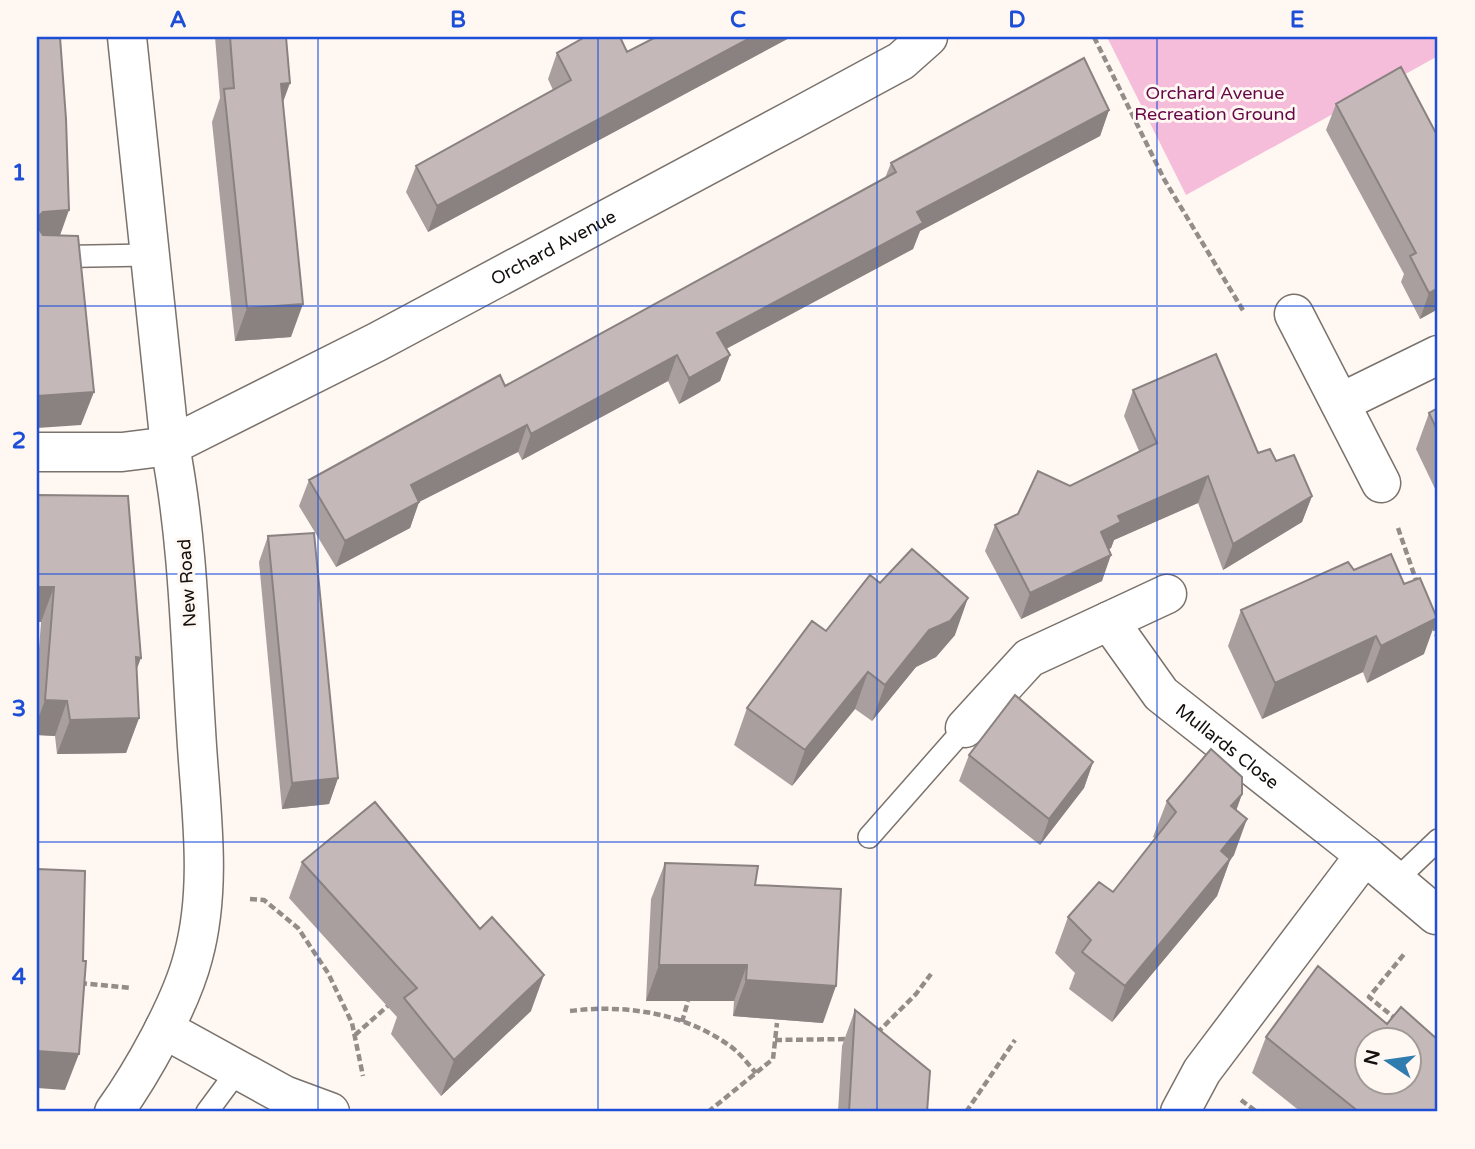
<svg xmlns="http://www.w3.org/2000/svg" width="1475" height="1149" viewBox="0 0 1475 1149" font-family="'Varela Round',sans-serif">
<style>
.green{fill:#f5bdd9}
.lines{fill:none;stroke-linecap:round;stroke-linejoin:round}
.lane-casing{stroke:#7a726c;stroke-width:24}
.street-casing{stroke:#7a726c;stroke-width:41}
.path{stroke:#938d8a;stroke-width:4.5;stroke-dasharray:7 3.5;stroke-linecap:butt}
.lane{stroke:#fff;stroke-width:21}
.street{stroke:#fff;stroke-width:38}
.wall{fill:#a99f9e}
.shaded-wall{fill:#898281}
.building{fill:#c4b9b8;stroke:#898281;stroke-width:2;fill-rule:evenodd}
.grid{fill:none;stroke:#1d4ed8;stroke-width:2;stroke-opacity:0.55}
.labels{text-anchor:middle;stroke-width:6;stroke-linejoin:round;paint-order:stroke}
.park-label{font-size:18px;fill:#660746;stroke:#fff7f2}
.street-label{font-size:18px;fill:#13100e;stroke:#fff7f2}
.neatline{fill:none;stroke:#1d4ed8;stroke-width:2.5}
.grid-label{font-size:23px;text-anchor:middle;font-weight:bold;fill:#1d4ed8}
</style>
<rect width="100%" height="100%" fill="#fff7f2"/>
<path class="green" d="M1107 37H1438V56L1186 195Z"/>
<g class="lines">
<g class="lane-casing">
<path id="lane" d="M37 257 148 255
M869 837 965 728
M1395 881 1438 840
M207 1112 238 1070"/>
</g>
<g class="street-casing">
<g id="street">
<path d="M1294 314 1381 483"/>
<path d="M1340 403 1438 355"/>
<path id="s1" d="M37 452H122L170 446 377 342 792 120 901 61 928 37"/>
<path d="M1109 621 1167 594"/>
<path id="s2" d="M965 728 1029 658 1109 621 1161 694 1365 855 1202 1071 1180 1112"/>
<path d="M1365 855 1436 915"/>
<path d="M164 1029 284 1095 330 1112"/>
<path d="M114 1112C142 1073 181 1004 193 957 213 884 200 805 196 730 190 635 188 539 170 446L127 37"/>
</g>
</g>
<path class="path" d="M1094 37 1164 179 1244 312
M1398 528 1417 583
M1433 624 1438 639
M250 899 264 900 298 928 328 973 352 1023 363 1076
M80 983 131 988
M570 1011C625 1004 685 1013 730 1046 740 1053 748 1064 756 1073
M1397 1020 1369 997 1405 953
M682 1022 688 1001
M877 1033 916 994 931 974
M355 1035 391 1003
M775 1040 850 1039
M1241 1100 1257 1112
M708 1112 773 1059 777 1023
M966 1112 1015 1040"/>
<use href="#lane" class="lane"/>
<use href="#street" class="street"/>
</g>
<path class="wall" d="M215 37H286L283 103 291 337 235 341 212 122 220 98Z
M656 37H791L428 232 406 192 416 166 553 90 548 79 557 53 627 52Z
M1336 104 1438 137V309L1420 319 1401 282 1404 274 1326 130Z
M1109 110 1100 136 920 231 913 249 726 349 730 355 720 381 679 404 668 381 522 460 518 452 419 502 410 528 336 567 299 506 309 480 505 386 885 178 891 163Z
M1133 390 1258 453 1276 461 1312 496 1302 522 1223 570 1198 503 1114 540 1111 548 1109 549 1102 581 1021 619 985 551 995 525 1018 514 1070 486 1139 451 1124 416Z
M1438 408V495L1416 449 1429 413Z
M37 495 136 670 139 718 126 753 57 754 55 736 37 735V676L41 622H37Z
M268 536 338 778 329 804 282 809 259 562Z
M1348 562 1424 654 1367 683 1363 672 1262 719 1228 646 1241 610Z
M880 583 955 635 936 657 916 667 872 721 855 709 792 786 734 745 747 708 826 631Z
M969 755 1093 762 1084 788 1040 845 959 781Z
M1242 794 1236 810 1234 855 1230 860 1217 896 1112 1022 1069 989 1075 973 1055 953 1068 917 1113 892 1155 838 1153 837 1167 801Z
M302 862 531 1011 441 1096 391 1034 397 1017 289 898Z
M665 863 755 885 823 1023 733 1016 734 1001H646L651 899Z
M855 1010 927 1112H838L842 1046Z
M1266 1037 1438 1112H1301L1252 1073Z"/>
<path class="shaded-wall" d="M752 37H791L428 232 437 206Z
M290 83 278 116 281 84Z
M1109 110 1100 136 920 231 913 249 707 359 717 333 917 212Z
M69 210 57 244 37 245V220L38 217 43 212Z
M1438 288V309L1420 319 1429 293Z
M303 304 291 337 235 341 247 308Z
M677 355 668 381 522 460 531 434Z
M730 355 720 381 679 404 689 378Z
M94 392 81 425 37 428V396Z
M527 425 518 452 401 511 411 485Z
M1208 476 1198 503 1114 540 1111 548 1092 558 1101 532 1118 516Z
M1312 496 1302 522 1223 570 1233 544Z
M419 502 410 528 336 567 345 541Z
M1111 555 1102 581 1021 619 1030 593Z
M37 587H54L41 622H37Z
M968 598 955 635 936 657 916 667 872 721 885 685 929 630Z
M1437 618 1424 654 1367 683 1381 646Z
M1376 636 1363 672 1262 719 1275 683Z
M136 657 141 658 128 692Z
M868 672 855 709 792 786 805 750Z
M45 700 67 701 55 736 37 735V722Z
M139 718 126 753 57 754 70 720Z
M1093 762 1084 788 1040 845 1049 819Z
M338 778 329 804 282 809 292 783Z
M1242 794 1229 831 1231 806Z
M1247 819 1234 855 1230 860 1217 896 1112 1022 1125 986 1221 851Z
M659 965H747L734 1001H646Z
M544 975 531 1011 441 1096 454 1060Z
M746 980 836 986 823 1023 733 1016Z
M37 1051 79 1054 65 1090 37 1088Z"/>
<path class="building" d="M37 37H60L66 119 69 210 43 212 38 217 37 222Z
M230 37H286L290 83 281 84 303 304 247 308 224 89 234 88Z
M585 37H620L627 52 656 37H752L437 206 416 166 571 80 557 53Z
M1084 58 1109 110 917 212 923 223 717 333 730 355 689 378 677 355 531 434 527 425 411 485 419 502 345 541 309 480 500 375 505 386 896 172 891 163Z
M1401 67 1438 137V288L1429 293 1410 256 1416 253 1336 104Z
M37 226 43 235 78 236 94 392 37 396Z
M1216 354 1258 453 1270 449 1276 461 1294 455 1312 496 1233 544 1208 476 1118 516 1121 522 1101 532 1111 555 1030 593 995 525 1018 514 1038 471 1070 486 1157 443 1133 390Z
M1438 408V432L1429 413Z
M37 495 128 496 141 658 136 657 139 718 70 720 67 701 45 700 54 587H37Z
M314 533 338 778 292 783 268 536Z
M912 549 968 598 950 621 929 630 885 685 868 672 805 750 747 708 812 621 826 631 870 575 880 583Z
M1391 554 1404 584 1420 578 1437 618 1381 646 1376 636 1275 683 1241 610 1348 562 1354 570Z
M1015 695 1093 762 1049 819 969 755Z
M1211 749 1242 777V794L1231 806 1247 819 1221 851 1230 859 1125 986 1082 952 1091 940 1068 917 1099 882 1113 892 1176 812 1167 801Z
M375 802 480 929 492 917 544 975 454 1060 404 998 417 988 302 862Z
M665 863 758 866 755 885 841 889 836 986 746 980 747 965H659Z
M37 869 85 871 83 961H86L79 1054 37 1051Z
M1318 966 1387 1024 1401 1007 1438 1040V1112H1359L1266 1037ZM1367 1040H1409V1082H1367Z
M855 1010 930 1071 927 1112H849Z"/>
<path class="grid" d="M318 37V1112M598 37V1112M877 37V1112M1157 37V1112M37 306H1438M37 574H1438M37 842H1438"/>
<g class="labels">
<g class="park-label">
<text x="1215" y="99">Orchard Avenue<tspan x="1215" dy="21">Recreation Ground</tspan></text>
</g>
<g class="street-label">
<text dy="6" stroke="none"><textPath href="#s1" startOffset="565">Orchard Avenue</textPath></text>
<text transform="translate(187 583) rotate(-94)" y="6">New Road</text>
<text dy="6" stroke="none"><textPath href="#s2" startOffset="357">Mullards Close</textPath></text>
</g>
</g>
<rect width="1475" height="1149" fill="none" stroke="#fff7f2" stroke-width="77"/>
<g transform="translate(1388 1061) rotate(283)"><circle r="33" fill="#fff7f2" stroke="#a19b97" stroke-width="2"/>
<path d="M0-5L12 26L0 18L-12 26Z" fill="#317caf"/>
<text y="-10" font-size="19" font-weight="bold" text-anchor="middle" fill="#13100e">N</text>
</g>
<rect x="38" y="38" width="1398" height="1072" class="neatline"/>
<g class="grid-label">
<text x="178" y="27">A</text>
<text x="458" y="27">B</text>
<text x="738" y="27">C</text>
<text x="1017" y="27">D</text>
<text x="1297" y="27">E</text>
<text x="19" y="180">1</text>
<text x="19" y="448">2</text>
<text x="19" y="716">3</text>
<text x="19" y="984">4</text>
</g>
</svg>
